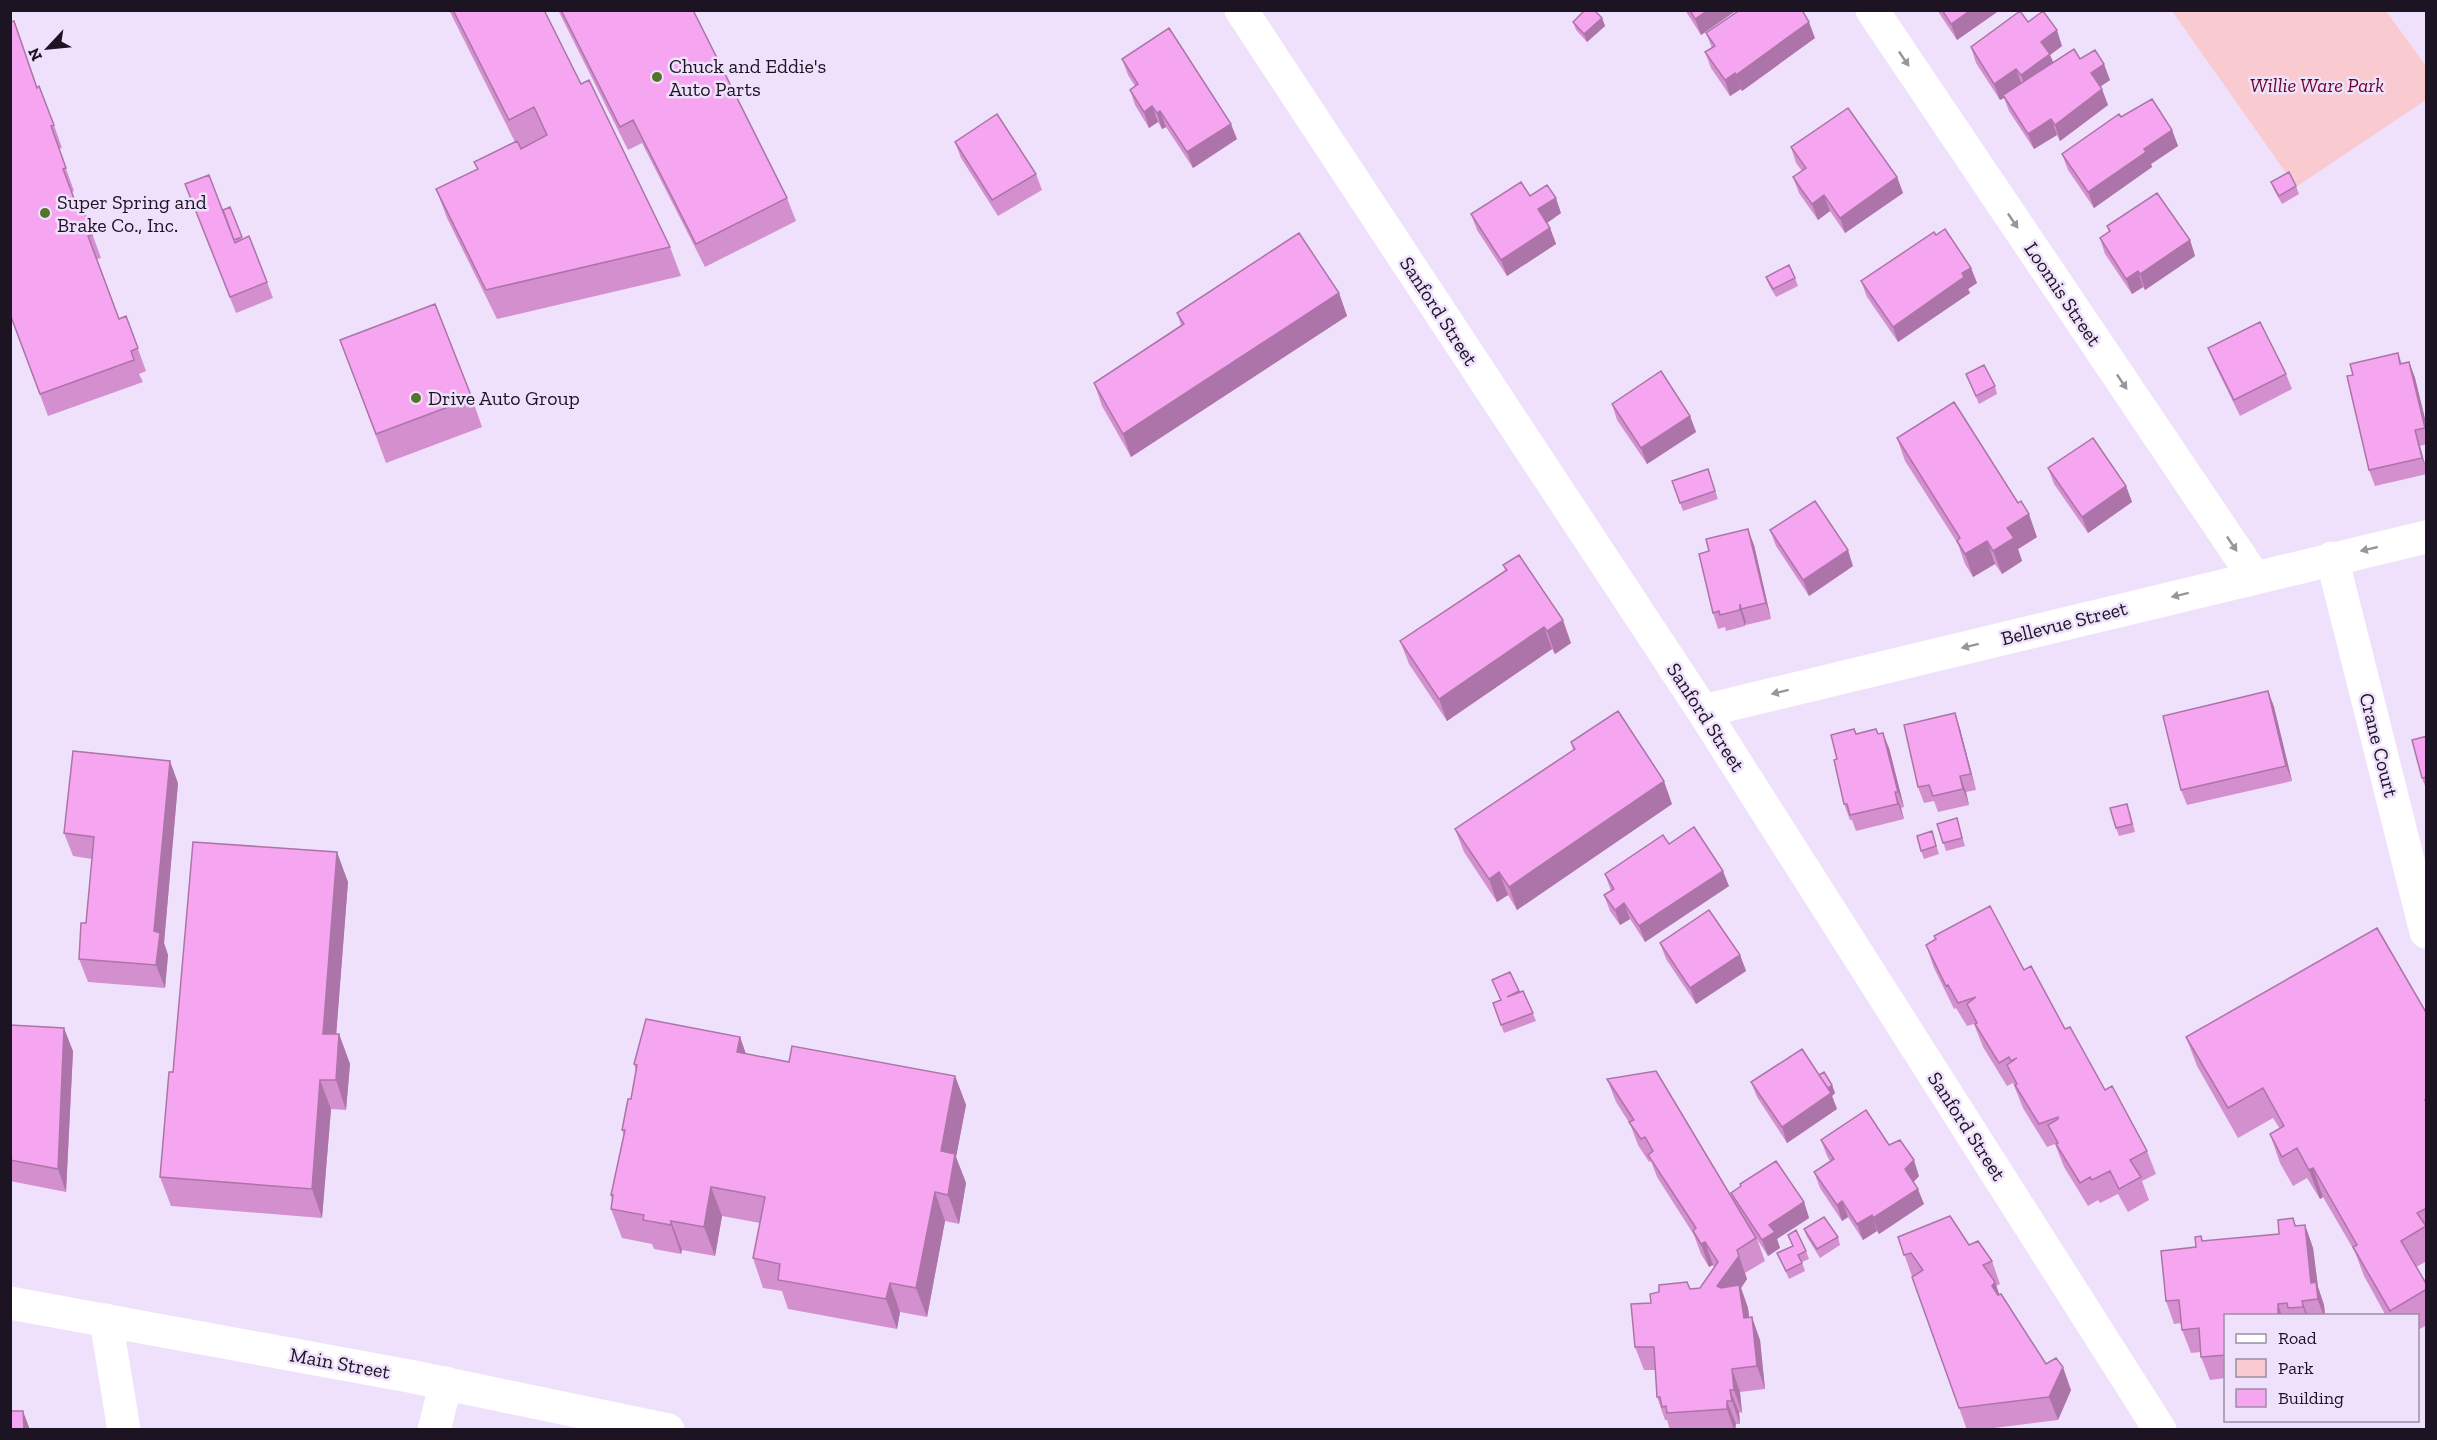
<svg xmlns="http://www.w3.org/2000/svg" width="2437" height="1440" viewBox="0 0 2437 1440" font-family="'Zilla Slab',serif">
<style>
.green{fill:#f9cbd0}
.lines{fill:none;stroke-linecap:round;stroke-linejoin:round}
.minor{stroke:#fff;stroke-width:33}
.major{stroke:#fff;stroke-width:33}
.wall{fill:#d48fce}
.shaded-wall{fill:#ac74a8}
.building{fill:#f6a6f0;stroke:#ac74a8;stroke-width:1.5}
.oneway{fill:#99959c}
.poi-dot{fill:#54742b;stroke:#efe1fb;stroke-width:2}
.labels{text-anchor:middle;stroke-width:5;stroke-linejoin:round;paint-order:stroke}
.poi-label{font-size:20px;fill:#1c1423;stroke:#efe1fb;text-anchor:start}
.park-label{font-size:20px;font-style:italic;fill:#680327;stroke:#efe1fb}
.street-label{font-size:20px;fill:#1c1423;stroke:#efe1fb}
</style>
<rect width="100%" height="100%" fill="#efe1fb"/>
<path class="green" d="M2172 11H2386L2426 66V100L2296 187Z"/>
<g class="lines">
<path class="minor" d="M1241 10 1703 711 2160 1430
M1872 10 2254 577
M2332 558 2426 932
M1703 711 2426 537
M106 1320 124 1430
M434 1430 446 1383"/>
<path class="major" d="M10 1303 409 1376 668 1430"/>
</g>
<path class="wall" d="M449 10H544L581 84 670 247 681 276 497 319 447 218 436 189 477 169 474 162 515 142Z
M558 10H693L787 198 796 221 705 267 642 143 628 150Z
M1685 10H1737L1701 35Z
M1937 10H2000L1957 40Z
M1602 18 1605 26 1587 42 1576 30 1573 22Z
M14 21 37 88 54 125 62 148 59 149 74 191 72 192 79 212 84 211 101 258 97 259 119 319 126 316 146 371 139 374 143 382 48 416 10 315Z
M2028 22 2062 46 2050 55 2053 62 2080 59 2110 80 2100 86 2108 105 2060 141 2057 135 2034 149 2009 111 2004 98 2000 100 1976 63 1971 47Z
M1706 33 1815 38 1742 91 1741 89 1730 96 1711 68 1705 52 1712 48Z
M1122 59 1237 139 1193 168 1166 127 1162 129 1158 122 1149 128 1135 105 1130 90 1135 86 1128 75Z
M2121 117 2172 130 2178 146 2151 164 2152 167 2094 208 2068 170 2062 154Z
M955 142 1036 174 1042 190 998 216 961 158Z
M1791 147 1897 177 1903 193 1845 233 1830 211 1818 220 1799 193 1793 177 1802 171 1796 163Z
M2271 182 2296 186 2299 194 2282 204 2274 190Z
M185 184 223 210 230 207 242 240 267 282 273 298 236 313Z
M1530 196 1561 213 1547 223 1550 228 1556 244 1507 276 1477 230 1471 214Z
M2107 226 2190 240 2195 256 2145 290 2143 287 2132 294 2105 254 2100 238 2109 232Z
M1971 268 1977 283 1968 289 1970 293 1898 342 1867 297 1861 281Z
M1766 277 1795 278 1798 286 1776 297 1769 285Z
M1339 293 1347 316 1131 457 1102 406 1094 383 1181 325 1177 313Z
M340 340 472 398 482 427 386 463Z
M2208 348 2286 374 2292 389 2240 416 2214 363Z
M2398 353 2402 364 2409 362 2415 378 2427 427V444L2420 446 2427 474 2375 486 2369 470 2353 375Z
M1966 374 1995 386 1997 394 1979 404Z
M1612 404 1690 416 1696 432 1647 464 1617 420Z
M1897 438 2037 537 2018 549 2022 561 2002 574 1995 564 1973 577 1965 564 1958 544 1905 461Z
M2048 468 2126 486 2132 502 2088 533 2054 484Z
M1708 469 1718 499 1683 511 1672 481Z
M1770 530 1853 566 1809 596 1776 546Z
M1754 545 1771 619 1746 625V622L1745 626 1726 631 1725 627 1718 629 1713 613Z
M1503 565 1571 643 1555 654 1552 649 1447 721 1409 664 1400 641 1505 570Z
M2268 691 2274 707 2292 781 2187 805 2181 790Z
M1960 729 1976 790 1966 792 1969 805 1938 812 1934 801 1924 803 1918 787Z
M1856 734H1878L1889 748 1904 807 1901 808 1904 819 1856 831 1852 820H1850L1844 804 1837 759Z
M2427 736V786H2425L2422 778Z
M1571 742 1672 804 1517 910 1508 895 1497 902 1464 852 1455 829 1573 750Z
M178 783 164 943 168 955 165 988 88 982 79 959 86 923 92 859 73 856 64 833Z
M2130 812 2135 832 2119 836 2116 828Z
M1957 818 1965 846 1946 851 1937 824Z
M1932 831 1939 854 1924 859 1921 851Z
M1669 844 1729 886 1645 942 1630 919 1620 925 1610 911 1604 895 1611 891 1605 874Z
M348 882 336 1034H339L350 1064 346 1110 331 1109 322 1218 171 1206 160 1177 173 1072Z
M1660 943 1740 955 1746 971 1696 1004 1666 959Z
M1926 945 2024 970 2147 1151 2156 1174 2142 1181 2149 1200 2128 1212 2118 1194 2100 1203 2098 1200 2088 1206 2064 1167 2055 1144 2047 1147 2023 1108 2013 1083 2007 1086 1983 1047 1974 1024 1967 1026 1956 1008 1954 1009 1934 968Z
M1510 972 1519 992 1523 991 1536 1021 1504 1033 1493 1003 1501 1000 1492 980Z
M2427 1014V1261L2416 1267 2427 1285V1325L2418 1330V1316H2386L2364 1276 2355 1252 2323 1197 2320 1199 2307 1178 2293 1186 2280 1163 2270 1134 2280 1129 2273 1118 2238 1138 2197 1066 2186 1037Z
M10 1025 73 1051 66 1192 10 1181Z
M740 1037 746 1054 789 1062 955 1076 966 1105 956 1157 966 1183 959 1224 945 1221 927 1317 900 1312 897 1329 788 1309 782 1291 763 1288 753 1258 760 1223 722 1216 715 1256 682 1250 681 1254 654 1249 652 1244 622 1238 611 1209 612 1200 611 1195 624 1136 622 1130 631 1099 636 1071 634 1064Z
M1819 1075 1832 1085 1835 1093 1832 1096 1837 1109 1787 1143 1757 1097 1751 1082Z
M1607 1079 1734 1201 1731 1193 1741 1187 1740 1184 1804 1202 1809 1218 1777 1239 1780 1248 1768 1256 1757 1239 1765 1261 1745 1273 1747 1279 1741 1288 1748 1308 1749 1317 1760 1340 1765 1389 1740 1392 1742 1413 1739 1412 1740 1424H1736L1735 1430H1670L1667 1420H1665L1657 1397 1655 1370H1644L1635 1347 1651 1303 1690 1289 1700 1288 1714 1267 1713 1265 1709 1267 1701 1254 1694 1235 1657 1177 1651 1161 1649 1162 1638 1145 1630 1124 1616 1102Z
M1821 1140 1889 1145 1919 1176 1913 1182 1924 1204 1879 1234 1877 1231 1863 1240 1848 1217 1842 1221 1820 1188 1814 1172 1830 1161 1827 1156Z
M2293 1218 2296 1226 2305 1225 2313 1248 2318 1287 2324 1305 2325 1316H2226V1378L2210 1380 2201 1357V1352L2191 1353 2182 1330V1323L2174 1324 2166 1301 2201 1236 2203 1241 2279 1234Z
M1804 1229 1838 1237 1840 1245 1820 1258 1807 1237Z
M1788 1235 1806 1251 1809 1259 1802 1262 1805 1271 1789 1279 1777 1253 1793 1247Z
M1898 1237 1969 1245 1992 1261 2000 1284 1996 1286 1999 1294 2046 1364 2071 1390 2058 1420 1978 1430H1967Z"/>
<path class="shaded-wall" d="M1708 10H1737L1701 35 1695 19Z
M1971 10H2000L1957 40 1951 24Z
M1602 18 1605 26 1587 42 1584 34Z
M1809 22 1815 38 1742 91 1736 75Z
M2057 30 2062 46 2050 55 2056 69 2026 90 2021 75 2041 42Z
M2104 64 2110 80 2097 89 2091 73Z
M2016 69 2022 85 2003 95 2004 98 2000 100 1994 84Z
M1735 73 1741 89 1730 96 1725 80Z
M2102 89 2108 105 2060 141 2055 125Z
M1152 106 1158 122 1149 128 1144 112Z
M1160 111 1166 127 1162 129 1157 113Z
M2051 119 2057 135 2034 149 2028 134Z
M1231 124 1237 139 1193 168 1187 152Z
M2172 130 2178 146 2151 164 2152 167 2094 208 2088 192 2144 149Z
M1897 177 1903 193 1845 233 1840 218Z
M1824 195 1830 211 1818 220 1812 204Z
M1556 198 1561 213 1544 225 1538 209Z
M1550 228 1556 244 1507 276 1501 260Z
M2190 240 2195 256 2145 290 2140 274Z
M1971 268 1977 283 1968 289 1970 293 1898 342 1893 327 1962 273Z
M2138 271 2143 287 2132 294 2126 279Z
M1339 293 1347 316 1131 457 1123 434Z
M2409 362 2415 378 2427 427V432Z
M1690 416 1696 432 1647 464 1641 448Z
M2415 430 2420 446 2427 471 2422 458Z
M2126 486 2132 502 2088 533 2082 517Z
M2029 514 2037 537 2018 549 2022 561 2002 574 1993 551 2007 528Z
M1748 529 1754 545 1771 619 1766 603Z
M1987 541 1995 564 1973 577 1965 554Z
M1848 550 1853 566 1809 596 1803 580Z
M1740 604 1746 622 1745 626 1740 610Z
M1563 620 1571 643 1555 654 1547 631Z
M1544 627 1552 649 1447 721 1439 699Z
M2268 691 2274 707 2292 781 2286 766Z
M1955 713 1960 729 1976 790 1971 774Z
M1883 733 1889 748 1904 807 1898 792Z
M170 761 178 783 164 943 168 955 165 988 156 965 154 931Z
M1960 776 1966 792 1969 805 1963 789Z
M1664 781 1672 804 1517 910 1509 887Z
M1895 792 1901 808 1904 819 1898 804Z
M337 852 348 882 334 1063 323 1034Z
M1723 871 1729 886 1645 942 1639 926Z
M1499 872 1508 895 1497 902 1489 879Z
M1624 903 1630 919 1620 925 1615 910Z
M1740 955 1746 971 1696 1004 1690 988Z
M64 1028 73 1051 66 1192 58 1169Z
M339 1034 350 1064 346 1110 336 1080Z
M740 1037 750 1066 737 1052Z
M955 1076 966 1105 956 1157 966 1183 959 1224 948 1195 941 1151Z
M320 1080 331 1109 322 1218 312 1189Z
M1832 1085 1835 1093 1832 1096 1837 1109 1787 1143 1782 1127Z
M1914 1160 1919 1176 1911 1185 1905 1169Z
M2313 1168 2323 1197 2320 1199 2309 1170Z
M711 1187 722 1216 715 1256 704 1227Z
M1918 1189 1924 1204 1879 1234 1873 1218Z
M935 1192 945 1221 927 1317 916 1288Z
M1842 1201 1848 1217 1842 1221 1837 1205Z
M1804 1202 1809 1218 1777 1239 1780 1248 1768 1256 1762 1240 1769 1225Z
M1872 1215 1877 1231 1863 1240 1857 1224Z
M671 1221 682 1250 681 1254 671 1225Z
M2305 1225 2313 1248 2318 1287 2324 1305 2325 1316H2324L2311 1283Z
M1705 1242 1713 1265 1709 1267 1701 1244Z
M1739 1256 1747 1279 1741 1288 1748 1308 1752 1341 1726 1309 1717 1286Z
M1995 1282 2003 1305 1992 1286Z
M890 1283 900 1312 897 1329 886 1299Z
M2302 1301 2308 1316H2306L2303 1307Z
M2278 1304 2282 1316H2278Z
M1752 1317 1760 1340 1765 1389 1757 1366Z
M2063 1367 2071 1390 2058 1420 2049 1397Z
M1732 1369 1740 1392 1742 1413 1734 1390Z
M1730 1390 1739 1412 1740 1424 1732 1401Z
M1727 1401 1736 1424 1735 1430H1734L1727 1409Z
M23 1411 29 1427V1430H24Z"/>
<path class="building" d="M453 10H544L581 84 589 80 670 247 486 290 436 189 478 169 474 162 517 141 521 149 547 135 534 107 509 120Z
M561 10H693L787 198 696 244 633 120 620 127Z
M1585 10H1594L1602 18 1584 34 1573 22Z
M1690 10H1708L1695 19Z
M1740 10H1802L1809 22 1736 75 1735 73 1725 80 1705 52 1715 46 1706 33Z
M1942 10H1971L1951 24Z
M2020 11 2028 22 2043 11 2057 30 2041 42 2050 54 2021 75 2016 69 1994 84 1971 47Z
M14 21 37 88 39 86 54 125 51 126 66 168 63 169 79 212 84 211 92 235 88 236 119 319 126 316 138 348 131 351 134 360 40 394 10 314V22Z
M1169 28 1231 124 1187 152 1160 111 1157 113 1152 106 1144 112 1130 90 1138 84 1122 59Z
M2074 49 2080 59 2095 50 2104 64 2091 73 2102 89 2055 125 2051 119 2028 134 2003 95Z
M2152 99 2172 130 2144 149 2146 152 2088 192 2062 154 2119 114 2121 117Z
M1848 108 1897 177 1840 218 1824 195 1812 204 1801 189 1793 177 1806 168 1791 147Z
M997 114 1036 174 992 200 955 142Z
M2289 172 2296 186 2279 196 2271 182Z
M209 175 235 243 249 236 267 282 230 297 185 184Z
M1521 182 1530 196 1547 185 1556 198 1538 209 1550 228 1501 260 1471 214Z
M2157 193 2190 240 2140 274 2138 271 2126 279 2100 238 2110 231 2107 226Z
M230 207 242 237 234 240 223 210Z
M1945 229 1971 268 1962 273 1964 277 1893 327 1861 281 1934 232 1936 235Z
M1299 233 1339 293 1123 434 1094 383 1184 324 1177 313Z
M1789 265 1795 278 1773 289 1766 277Z
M435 304 472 398 376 434 340 340Z
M2260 322 2286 374 2234 400 2208 348Z
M2398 353 2400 364 2409 362 2425 428 2415 430 2422 458 2369 470 2347 376 2353 375 2350 364Z
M1984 365 1995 386 1976 396 1966 374Z
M1661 371 1690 416 1641 448 1612 404Z
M1954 402 2018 503 2021 501 2029 514 2007 528 2014 538 1993 551 1987 541 1965 554 1957 541 1960 538 1897 438Z
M2093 438 2126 486 2082 517 2048 468Z
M1708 469 1715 491 1680 503 1672 481Z
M1815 501 1848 550 1803 580 1770 530Z
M1748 529 1766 603 1741 609 1740 604V610L1720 615 1719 611 1713 613 1699 554 1709 551 1706 539Z
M1519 555 1563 620 1547 631 1544 627 1439 699 1400 641 1507 570 1503 565Z
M2268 691 2286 766 2181 790 2163 716Z
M1618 711 1664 781 1509 887 1499 872 1489 879 1455 829 1575 749 1571 742Z
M1955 713 1971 774 1960 776 1963 789 1933 796 1929 785 1918 787 1904 725Z
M1854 729 1856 734 1876 729 1878 734 1883 733 1898 792H1895L1898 804 1850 815 1847 804H1844L1834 760 1837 759 1831 735Z
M2427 736V777L2422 778 2412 740Z
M73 751 170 761 154 931 160 933 156 965 79 959 81 923H86L94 837 64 833Z
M2127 804 2132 824 2116 828 2110 808Z
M1957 818 1962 838 1943 843 1937 824Z
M1694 827 1723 871 1639 926 1624 903 1615 910 1604 895 1614 889 1605 874 1663 835 1669 844Z
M1932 831 1936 846 1921 851 1917 836Z
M193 842 337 852 323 1034H339L336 1080H320L312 1189 160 1177 169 1072H173Z
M1990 906 2024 970 2031 966 2065 1029 2070 1027 2105 1090 2112 1086 2147 1151 2130 1160 2141 1177 2119 1189 2110 1171 2092 1180 2090 1177 2080 1183 2056 1144 2058 1143 2048 1125 2058 1119V1117L2039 1124 2015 1085 2017 1084 2007 1065 2017 1058 2011 1061 2009 1057 1999 1063 1975 1024 1977 1023 1967 1004 1976 997 1958 1003 1948 985 1946 986 1926 945 1936 939 1934 936Z
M1709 910 1740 955 1690 988 1660 943Z
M2377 928 2427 1014V1100H2425L2427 1103V1208L2417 1213 2426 1226 2401 1241 2427 1285V1289L2390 1311 2353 1247 2357 1245 2313 1168 2309 1170 2297 1148 2282 1157 2270 1134 2284 1126 2263 1088 2228 1108 2186 1037Z
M1510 972 1519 991 1507 997 1523 991 1533 1013 1501 1025 1493 1003 1501 1000 1492 980Z
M646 1019 740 1037 737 1052 789 1062 792 1046 955 1076 941 1151 955 1154 948 1195 935 1192 916 1288 890 1283 886 1299 778 1280 780 1264 753 1258 765 1197 711 1187 704 1227 671 1221V1225L643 1220 644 1215 611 1209 613 1195H611L625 1130H622L628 1099H631L637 1065 634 1064Z
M10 1025 64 1028 58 1169 10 1160Z
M1802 1049 1831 1093 1782 1127 1751 1082Z
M1656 1071 1756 1238 1737 1250 1739 1256 1717 1286 1721 1288 1739 1285 1744 1318 1752 1317 1757 1366 1732 1369 1734 1390H1730L1732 1401H1727V1409L1667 1413 1666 1406 1662 1407 1660 1397H1657L1654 1347H1635L1631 1304 1651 1303 1650 1294 1659 1292V1285L1687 1282 1690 1289 1700 1288 1718 1262 1705 1242 1701 1244 1693 1231 1696 1228 1648 1155 1653 1151 1645 1137 1641 1139 1629 1122 1634 1120 1607 1079Z
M1824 1072 1832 1085 1828 1088 1819 1075Z
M1866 1110 1889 1145 1900 1140 1914 1160 1905 1169 1918 1189 1873 1218 1872 1215 1857 1224 1842 1201 1837 1205 1814 1172 1834 1159 1821 1140Z
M1776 1161 1804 1202 1769 1225 1775 1232 1762 1240 1731 1193 1741 1186 1740 1184Z
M1950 1216 1969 1245 1978 1241 1992 1261 1983 1265 1995 1282 1992 1286 1998 1295 2001 1294 2046 1364 2056 1358 2063 1367 2049 1397 1959 1408 1912 1277 1923 1270 1911 1253 1904 1255 1898 1237Z
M1824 1217 1838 1237 1817 1249 1804 1229Z
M2293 1218 2295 1226 2305 1225 2311 1283 2316 1282 2318 1299 2302 1301 2303 1307 2288 1308 2287 1303 2278 1304V1316H2226V1355L2201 1357 2199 1328 2182 1330 2179 1300 2166 1301 2161 1251 2196 1247 2195 1237 2201 1236 2202 1241 2279 1234 2278 1220Z
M1796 1230 1806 1251 1798 1255 1802 1263 1786 1271 1777 1253 1793 1246 1788 1235Z
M10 1411H23L24 1430H10Z"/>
<defs><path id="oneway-solid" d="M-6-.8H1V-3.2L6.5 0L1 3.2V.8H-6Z" transform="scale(1.5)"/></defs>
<g class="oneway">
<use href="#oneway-solid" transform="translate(1904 59) rotate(56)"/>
<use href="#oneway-solid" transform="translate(2013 221) rotate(56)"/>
<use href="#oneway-solid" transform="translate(2122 382) rotate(56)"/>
<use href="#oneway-solid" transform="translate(2232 544) rotate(56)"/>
<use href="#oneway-solid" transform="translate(2369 549) rotate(167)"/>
<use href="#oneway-solid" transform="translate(2180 595) rotate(166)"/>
<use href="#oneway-solid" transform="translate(1970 646) rotate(166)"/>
<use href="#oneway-solid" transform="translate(1780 692) rotate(166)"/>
</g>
<g class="poi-dot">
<circle cx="657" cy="77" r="6"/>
<circle cx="45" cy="213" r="6"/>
<circle cx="416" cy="398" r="6"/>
</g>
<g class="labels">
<g class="poi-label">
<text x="669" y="73">Chuck and Eddie's<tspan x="669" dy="23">Auto Parts</tspan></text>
<text x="57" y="209">Super Spring and<tspan x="57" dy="23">Brake Co., Inc.</tspan></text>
<text x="428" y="405">Drive Auto Group</text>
</g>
<g class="park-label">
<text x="2317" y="92">Willie Ware Park</text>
</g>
<g class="street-label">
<text transform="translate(2063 294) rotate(56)" y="7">Loomis Street</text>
<text transform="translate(1439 311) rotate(57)" y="7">Sanford Street</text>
<text transform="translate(2064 623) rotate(-14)" y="7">Bellevue Street</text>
<text transform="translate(1706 717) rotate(57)" y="7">Sanford Street</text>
<text transform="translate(2379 745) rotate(76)" y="7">Crane Court</text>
<text transform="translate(1967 1126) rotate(57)" y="7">Sanford Street</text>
<text transform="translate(340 1363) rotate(10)" y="7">Main Street</text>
</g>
</g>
<rect width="2437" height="1440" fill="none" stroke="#1c1423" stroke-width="24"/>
<rect x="2224" y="1314" width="195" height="108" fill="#efe1fb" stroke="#9b8fa5" stroke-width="1.5"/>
<rect x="2236" y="1334" width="30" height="9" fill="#ffffff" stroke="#9b8fa5" stroke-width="1.5"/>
<text x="2278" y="1344" font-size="18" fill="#1c1423">Road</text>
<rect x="2236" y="1359" width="30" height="18" fill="#f9cbd0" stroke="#9b8fa5" stroke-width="1.5"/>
<text x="2278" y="1374" font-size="18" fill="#1c1423">Park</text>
<rect x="2236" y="1389" width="30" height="18" fill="#f6a6f0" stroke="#9b8fa5" stroke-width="1.5"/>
<text x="2278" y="1404" font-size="18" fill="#1c1423">Building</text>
<g transform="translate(48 48) rotate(244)" stroke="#efe1fb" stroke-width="4.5" paint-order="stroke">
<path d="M0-4.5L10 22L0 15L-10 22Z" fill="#1c1423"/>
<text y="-9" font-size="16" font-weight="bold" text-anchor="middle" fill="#1c1423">N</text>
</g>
</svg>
